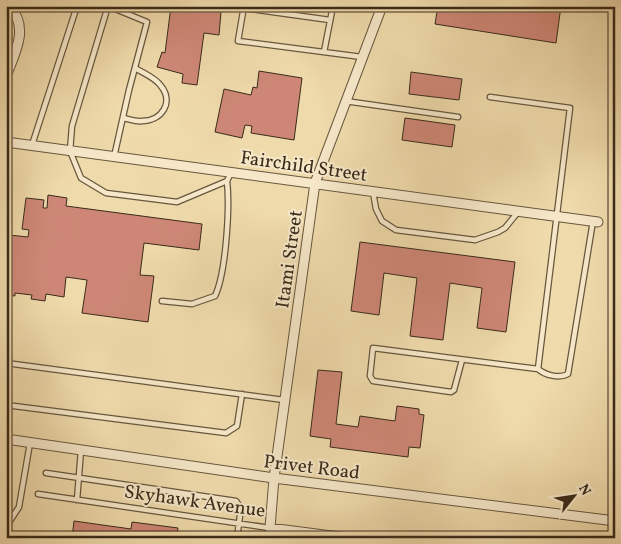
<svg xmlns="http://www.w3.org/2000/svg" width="621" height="544" viewBox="0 0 621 544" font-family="Vollkorn,serif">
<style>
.building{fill:#ce8776;stroke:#3a2b1a}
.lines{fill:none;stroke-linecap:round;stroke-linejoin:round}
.service-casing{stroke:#67573e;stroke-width:7}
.minor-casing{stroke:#67573e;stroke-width:11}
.service{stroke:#f5e7c8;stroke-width:4.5}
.minor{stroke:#f5e7c8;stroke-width:9}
.labels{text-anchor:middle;stroke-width:4;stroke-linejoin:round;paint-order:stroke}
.street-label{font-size:19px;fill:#3a2b1a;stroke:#f5e7c8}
</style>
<rect width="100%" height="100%" fill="#efdaab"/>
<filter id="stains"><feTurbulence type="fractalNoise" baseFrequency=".004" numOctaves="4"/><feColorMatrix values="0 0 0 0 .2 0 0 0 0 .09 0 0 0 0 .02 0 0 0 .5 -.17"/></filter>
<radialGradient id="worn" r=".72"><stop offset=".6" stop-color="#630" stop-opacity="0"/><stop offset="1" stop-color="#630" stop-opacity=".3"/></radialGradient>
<path class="building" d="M171 6 221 12 219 35 204 33 197 85 182 83 183 74 157 67 162 52 165 53Z
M438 6 466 9V6H561L556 43 435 24Z
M259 71 302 78 294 140 251 133 252 126 245 125 242 138 215 132 224 89 251 95 253 87 257 88Z
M411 72 462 79 459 100 409 94Z
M405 118 455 125 452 147 402 140Z
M48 195 67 198 66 206 202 224 199 250 144 243 140 275 154 276 148 322 82 313 87 280 66 277 64 297 46 294 45 301 31 299 32 295 15 293V296L6 295V253L9 235 28 237 29 230 22 229 26 198 44 200 43 208H47Z
M360 242 515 262 506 332 477 328 482 288 450 283 443 340 410 336 417 278 384 273 379 315 351 311Z
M318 370 342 372 336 424 358 427 360 416 395 421 397 406 419 409V414L424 415 420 448 409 447 408 457 330 447 331 439 310 436Z
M74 521 131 529 132 522 178 528 177 535 200 538H72Z"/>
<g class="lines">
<g class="service-casing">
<path id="service" d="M244 6 238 41 362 57
M367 6 380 10
M243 8 330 20
M324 52 333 6
M490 97 570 108 538 369C545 375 559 379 568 374L593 221
M345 101 458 117
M123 118C129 119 136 122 142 121 162 121 174 102 161 86 156 78 143 73 135 68
M32 145 77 6
M114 157 129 90 147 22 108 6 72 126 70 151 81 178 106 193 177 202 227 181 231 173
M373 192 376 209 382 221 396 230 475 240 498 232 505 228 518 212
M162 301 192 304 215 296C226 273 230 207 227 181
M462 360 454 390 451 392 373 381 370 376 373 348 538 369
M6 363 284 400
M6 405 226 433 237 426 242 394
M46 473 236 501 241 508 237 538
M38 494 270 528
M77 500 81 450
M6 527 19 507 30 443"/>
</g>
<g class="minor-casing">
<path id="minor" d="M6 76C15 53 30 27 9 6
M6 142 598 222
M6 439 274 478 615 521
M347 538 270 528 274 478 315 183 382 6"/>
</g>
<use href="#service" class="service"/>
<use href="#minor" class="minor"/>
</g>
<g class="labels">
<g class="street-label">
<text transform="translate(304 165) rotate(8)" y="7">Fairchild Street</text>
<text transform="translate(288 259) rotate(-82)" y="7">Itami Street</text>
<text transform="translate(312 466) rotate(7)" y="7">Privet Road</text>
<text transform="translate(195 500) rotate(8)" y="7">Skyhawk Avenue</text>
</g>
</g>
<rect width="621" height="544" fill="none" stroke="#efdaab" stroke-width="25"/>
<rect x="8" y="8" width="606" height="529" fill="none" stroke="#3a2b1a" stroke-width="2.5"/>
<rect x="12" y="12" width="596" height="519" fill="none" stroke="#3a2b1a"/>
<g transform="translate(574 496) rotate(60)" stroke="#f5e7c8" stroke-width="4" paint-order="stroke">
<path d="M0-4L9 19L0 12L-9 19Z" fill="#3a2b1a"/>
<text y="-8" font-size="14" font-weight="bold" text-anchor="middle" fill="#3a2b1a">N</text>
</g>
<rect width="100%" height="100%" filter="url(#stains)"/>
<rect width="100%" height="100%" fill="url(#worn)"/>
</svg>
